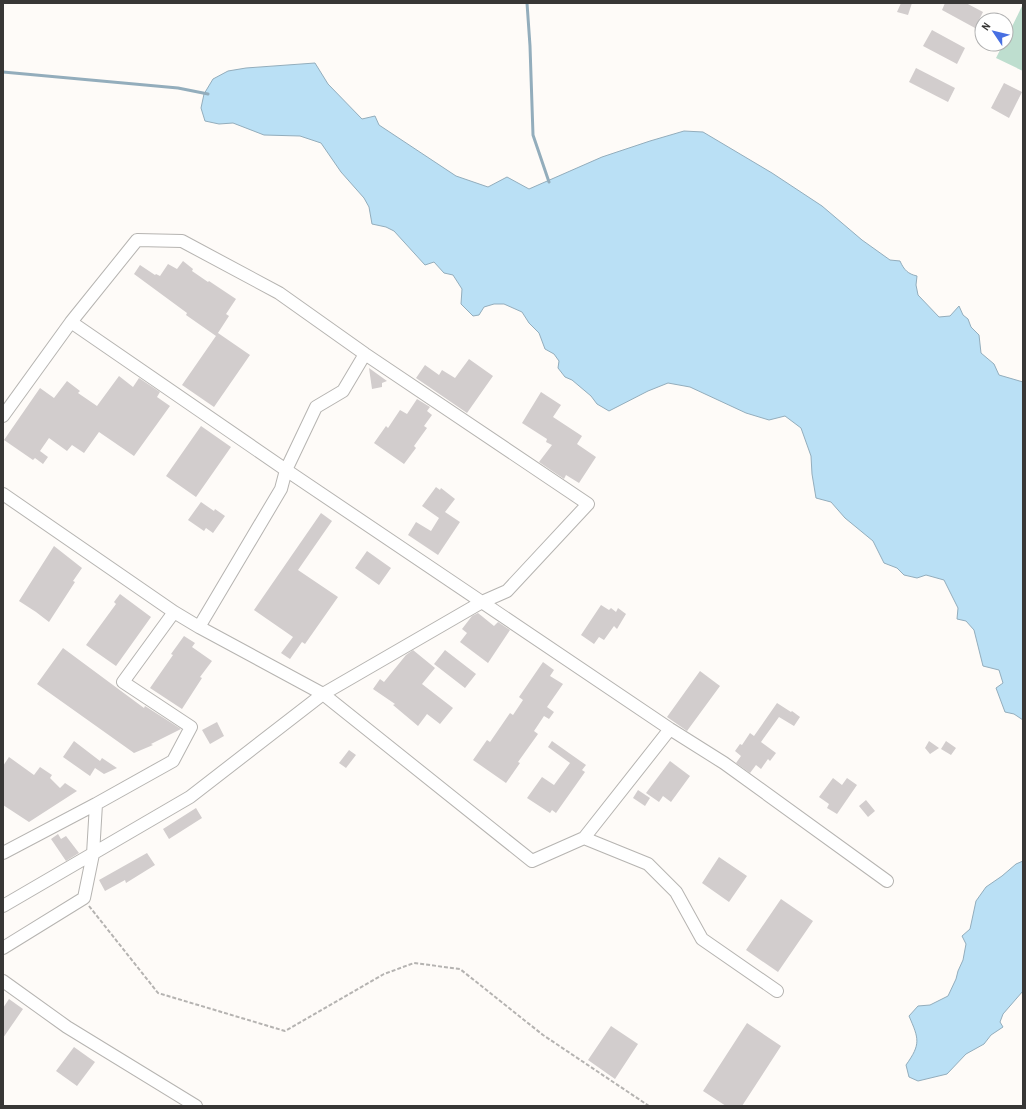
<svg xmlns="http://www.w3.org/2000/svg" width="1026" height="1109" viewBox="0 0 1026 1109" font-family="'Archivo Narrow',sans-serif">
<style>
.green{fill:#bedecf}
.water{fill:#bae0f5;stroke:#93adbc}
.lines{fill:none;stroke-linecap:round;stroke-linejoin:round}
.stream{stroke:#93adbc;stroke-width:3}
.building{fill:#d2cdcd}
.street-casing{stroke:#b6b4b1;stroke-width:14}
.path{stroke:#b5b3b1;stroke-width:2;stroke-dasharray:4 2;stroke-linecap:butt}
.street{stroke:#fff;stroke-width:12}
</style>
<rect width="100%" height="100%" fill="#fefbf8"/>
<path class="green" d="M1023 4V71L996 58 1003 44H1006V39Z"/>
<path class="water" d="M315 63 328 84 362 119 375 116 379 125 456 176 488 187 507 177 529 189 602 157 650 141 684 131 703 132 772 173 822 206 862 240 890 260 900 261C904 270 908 274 917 276L916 285 918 295 939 317 950 316 959 306 963 315 968 319 971 327 979 335 981 353 994 364 999 375 1023 382V720L1014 714 1005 712 996 688 1003 683 999 670 983 666 974 630 966 621 957 619 958 608 944 580 926 575 917 578 904 575 897 568 884 563 873 541 845 518 831 502 816 498 812 474 811 456 801 428 785 416 769 420 746 413 690 387 668 383 648 391 609 411 597 404 591 396 572 380 565 377 558 368 559 361 554 354 545 349 539 333 529 323 522 312 504 304H494L484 307 479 315 473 316 461 304 462 289 453 275 444 273 434 262 425 265 394 231 386 227 372 224 369 207 364 198 341 172 321 143 300 136 264 135 233 123 219 124 205 121 201 108 204 94 213 79 228 71 246 68Z
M1023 861V991L1003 1014 1000 1022 1003 1027 991 1035 984 1044 966 1054 947 1074 918 1081 909 1077 906 1065C921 1044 919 1039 909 1016L918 1006 930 1005 948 996 956 979 958 971 963 960 966 944 962 936 970 929 976 901 986 887 1002 876 1016 864Z"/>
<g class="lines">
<path class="stream" d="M527 3 530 46 533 135 549 182
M3 72 178 88 208 94"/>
</g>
<path class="building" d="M901 3H912L908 15 897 12Z
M945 3H966L983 12 975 28 942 10Z
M932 30 965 48 957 64 923 46Z
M916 68 955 88 948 102 909 82Z
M1004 83 1022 92 1009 118 991 108Z
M183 261 193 269 192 271 208 282 209 281 236 299 226 314 229 316 216 336 186 315 187 313 134 274 140 265 155 275 156 274 160 276 168 264 177 269Z
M218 333 250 355 214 407 182 385Z
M469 359 493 376 467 413 416 378 425 365 439 375 442 370 455 378Z
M369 368 387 381 382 383V387L372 389Z
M119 376 133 387 139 378 160 392 157 397 170 406 134 456 99 432 84 453 72 445 67 451 49 438 40 451 48 457 43 464 35 458 33 460 4 440 40 388 54 398 67 381 80 391 78 393 97 406Z
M541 392 561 405 553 417 582 436 577 444 596 457 579 483 566 475 564 479 539 462 552 445 546 442 547 439 522 423Z
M417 399 430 407 427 411 432 415 424 426 427 428 414 446 416 448 404 464 374 443 386 426 388 428 400 410 407 414Z
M201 426 231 447 196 497 166 476Z
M436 487 440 490 441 488 455 499 445 512 460 522 438 555 408 535 416 522 431 531 439 518 422 506Z
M201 502 214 511 215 509 225 516 213 533 206 528 204 531 188 520Z
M321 513 332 521 298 570 338 597 305 644 302 642 290 659 281 653 293 637 254 610Z
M54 546 82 568 73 581 75 582 49 622 36 612 19 601Z
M367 551 391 568 379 585 355 568Z
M120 594 151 617 116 666 86 645 116 604 114 602Z
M601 605 609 610 611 608 616 612 618 608 626 614 617 629 614 626 604 640 599 637 594 644 581 635Z
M478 613 494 626 498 622 510 630 488 663 460 642 467 633 462 629 472 616Z
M184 636 195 643 192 647 212 661 200 677 202 678 182 709 150 688 173 655 171 654Z
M63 648 144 708 145 706 181 729 151 744 153 745 134 753 37 684Z
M413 650 435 668 422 684 453 708 440 724 427 714 418 726 393 705 395 704 373 689 380 679 384 682 406 655Z
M445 650 476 674 465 688 434 664Z
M543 662 554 670 550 676 563 684 547 707 554 712 549 719 544 716 534 731 538 734 518 762 520 763 506 783 473 760 487 740 490 742 510 713 513 715 523 700 519 697Z
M700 671 720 686 687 731 667 717Z
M777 703 791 712 792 711 800 717 794 726 779 717 761 742 776 753 770 761 768 759 761 769 756 765 750 773 736 763 741 756 735 751 740 744 742 745 750 733 754 736Z
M217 722 224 736 210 744 202 730Z
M74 741 100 761 102 758 117 768 104 774 95 768 90 776 63 757Z
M552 741 586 765 582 770 585 772 556 813 552 810 550 813 527 798 542 777 554 785 570 763 548 747Z
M929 741 939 748 930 754 925 748Z
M946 741 956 748 951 755 941 749Z
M349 750 356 755 346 768 339 763Z
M9 757 34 775 40 767 52 775 50 778 60 788 65 783 77 791 29 822 3 805V766Z
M670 761 690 776 671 802 663 796 659 802 646 793Z
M833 778 842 785 847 778 857 785 837 814 827 808 829 804 819 797Z
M638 790 650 798 645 806 633 798Z
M866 800 875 811 868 817 859 806Z
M196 808 202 818 169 839 163 829Z
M58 834 61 839 66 836 79 853 66 861 51 839Z
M147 853 155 865 126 883 125 880 105 891 99 880Z
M719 857 747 876 729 902 702 883Z
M781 899 813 921 778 972 746 950Z
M9 999 23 1009 3 1038V1008Z
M747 1023 781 1046 742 1106H726L703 1091Z
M611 1026 638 1044 615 1079 588 1060Z
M74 1047 95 1062 77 1086 56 1071Z"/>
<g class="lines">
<g class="street-casing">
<path id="street" d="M71 322 286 470 670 729 724 763 887 881
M3 416 71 322 137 240 182 241 279 293 365 354 588 504 507 591 482 602 323 694 190 797 3 906
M3 494 174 612 199 627 323 694 532 861 584 838 648 864 676 892 702 939 777 991
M199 627 281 489 286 470 316 407 343 391 365 354
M584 838 670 729
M3 853 96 804 173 761 191 727 123 682 174 612
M3 948 84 898 93 854 96 804
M3 981 67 1027 196 1106"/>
</g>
<path class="path" d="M89 906 158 993 285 1031 384 974 414 963 460 969 543 1035 649 1106"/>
<use href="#street" class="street"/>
</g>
<rect width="1026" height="1109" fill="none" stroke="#383736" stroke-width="8"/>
<g transform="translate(994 32) rotate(305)"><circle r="19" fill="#ffffff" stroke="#afafaf"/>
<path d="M0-3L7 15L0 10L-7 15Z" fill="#476fe2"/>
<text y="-6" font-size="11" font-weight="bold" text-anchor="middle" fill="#383736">N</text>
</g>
</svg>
